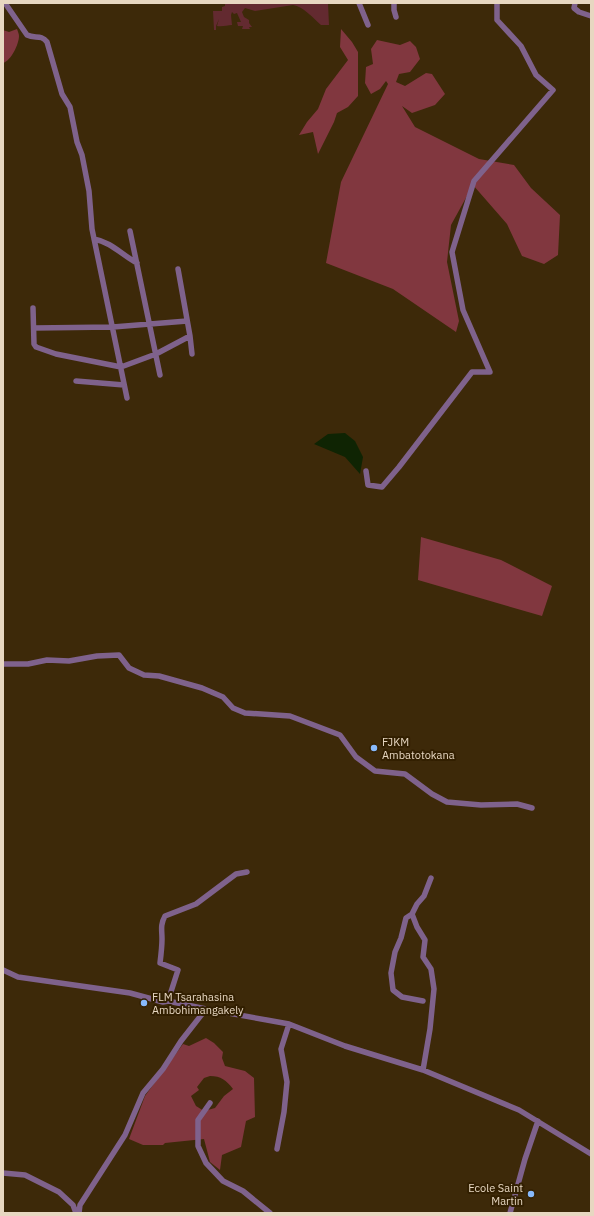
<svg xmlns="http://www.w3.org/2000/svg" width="594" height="1216" viewBox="0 0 594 1216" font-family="'IBM Plex Sans',sans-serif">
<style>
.green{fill:#632a30}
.forest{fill:#81373f;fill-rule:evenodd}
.water{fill:#0f2403}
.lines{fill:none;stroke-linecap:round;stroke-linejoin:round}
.minor{stroke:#7f628c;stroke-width:5.5}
.poi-dot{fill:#88bafc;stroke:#321f00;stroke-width:1.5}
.labels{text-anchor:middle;stroke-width:4;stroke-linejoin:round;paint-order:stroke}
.poi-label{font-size:11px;fill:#e7d7c1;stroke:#321f00;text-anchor:start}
</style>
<rect width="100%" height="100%" fill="#3d2909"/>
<path class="green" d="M225 3H328L329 25H321C314 19 303 6 293 5L255 11 245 8 242 12 244 17 249 20V23L252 27H249L250 29H242L243 26H238L237 22H241L237 13 234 14 232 12 231 15 232 25C227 25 223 27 217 26L219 19 216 26V30H214L213 11H222V7L225 6Z"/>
<path class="forest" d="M17 29C18 32 19 34 19 36 19 44 11 61 3 63V30L9 32Z
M341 29 352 42 358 52V96L348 107 337 113 334 122 318 154 313 132 299 135 307 122 318 109 326 89 348 60 340 47Z
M377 40 400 45 410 41 416 47 420 59 410 72 399 74 396 82 405 86 426 73 432 74 445 94 435 105 412 113 402 106 415 127 479 159 514 165 531 188 560 215 558 255 544 264 522 256 507 224 473 185 451 225 447 262 459 321 456 332 393 289 326 263 341 182 388 84 386 81 380 89 371 94 365 83 366 67 373 64 371 49Z
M421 537 501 560 552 586 542 616 418 580Z
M206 1038 214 1043 223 1052 222 1058 225 1066 245 1071 254 1078 255 1117 246 1121 241 1147 222 1155 220 1170 210 1162 204 1139 165 1143 163 1145H143L129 1139 145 1096 183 1044 189 1046ZM210 1076C221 1076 226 1080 233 1089L224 1096 215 1108 204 1111 196 1106 191 1096 199 1090 197 1087 204 1078Z"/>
<path class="water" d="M345 433 355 441 363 457 360 474 345 457 314 444 328 434Z"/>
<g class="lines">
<path class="minor" d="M5 3 27 35C35 39 41 34 47 42L62 94 70 107 77 142 82 155 89 191 92 229 127 398
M359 3 368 25
M394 3V10L396 17
M575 3 574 8 579 12 591 16
M130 231 160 375
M94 239C111 242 122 255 137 263
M33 308 34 344 36 347 56 354 121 367 156 354 190 336 178 269
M34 328 113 327 187 321
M190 336 192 354
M76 381 124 385
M366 471 368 485 382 487 399 467 472 372H490L463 310 452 252 474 181 553 90 536 75 521 46 497 20V3
M3 664H28L47 660 69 661 97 656 119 655 129 668 144 675 159 676 202 688 223 697 233 708 245 713 290 716 340 735 356 757 375 771 405 774 432 794 447 802 481 805 517 804 532 808
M412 914 406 918 401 938 395 952 391 973 393 990 402 997 423 1001
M3 970 18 977 130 993 163 1002 168 1001 206 1009 289 1024 345 1046 423 1070 519 1110 591 1154
M168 1001 178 970 160 963C161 955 162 947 162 939 162 930 160 925 165 916L196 904 236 874 247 872
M423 1070 430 1029 434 989 431 969 423 957 425 940 417 927 412 914 417 904 424 896 431 878
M210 1103 198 1120V1146L206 1163 223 1181 243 1191 270 1213
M277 1149 284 1112 287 1082 281 1049 289 1024
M3 1173 25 1175 59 1192 73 1205 76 1213
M79 1213 80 1205 125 1135 143 1093 163 1069 181 1041 206 1009
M510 1213 525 1159 538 1121"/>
</g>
<g class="poi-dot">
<circle cx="374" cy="748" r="4"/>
<circle cx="144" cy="1003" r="4"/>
<circle cx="531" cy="1194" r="4"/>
</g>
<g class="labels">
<g class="poi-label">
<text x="382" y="746">FJKM<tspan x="382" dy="13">Ambatotokana</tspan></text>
<text x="152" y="1001">FLM Tsarahasina<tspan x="152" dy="13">Ambohimangakely</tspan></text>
<text x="523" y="1192" text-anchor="end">Ecole Saint<tspan x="523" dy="13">Martin</tspan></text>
</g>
</g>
<rect width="594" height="1216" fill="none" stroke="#e7d7c1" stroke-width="8"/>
</svg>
